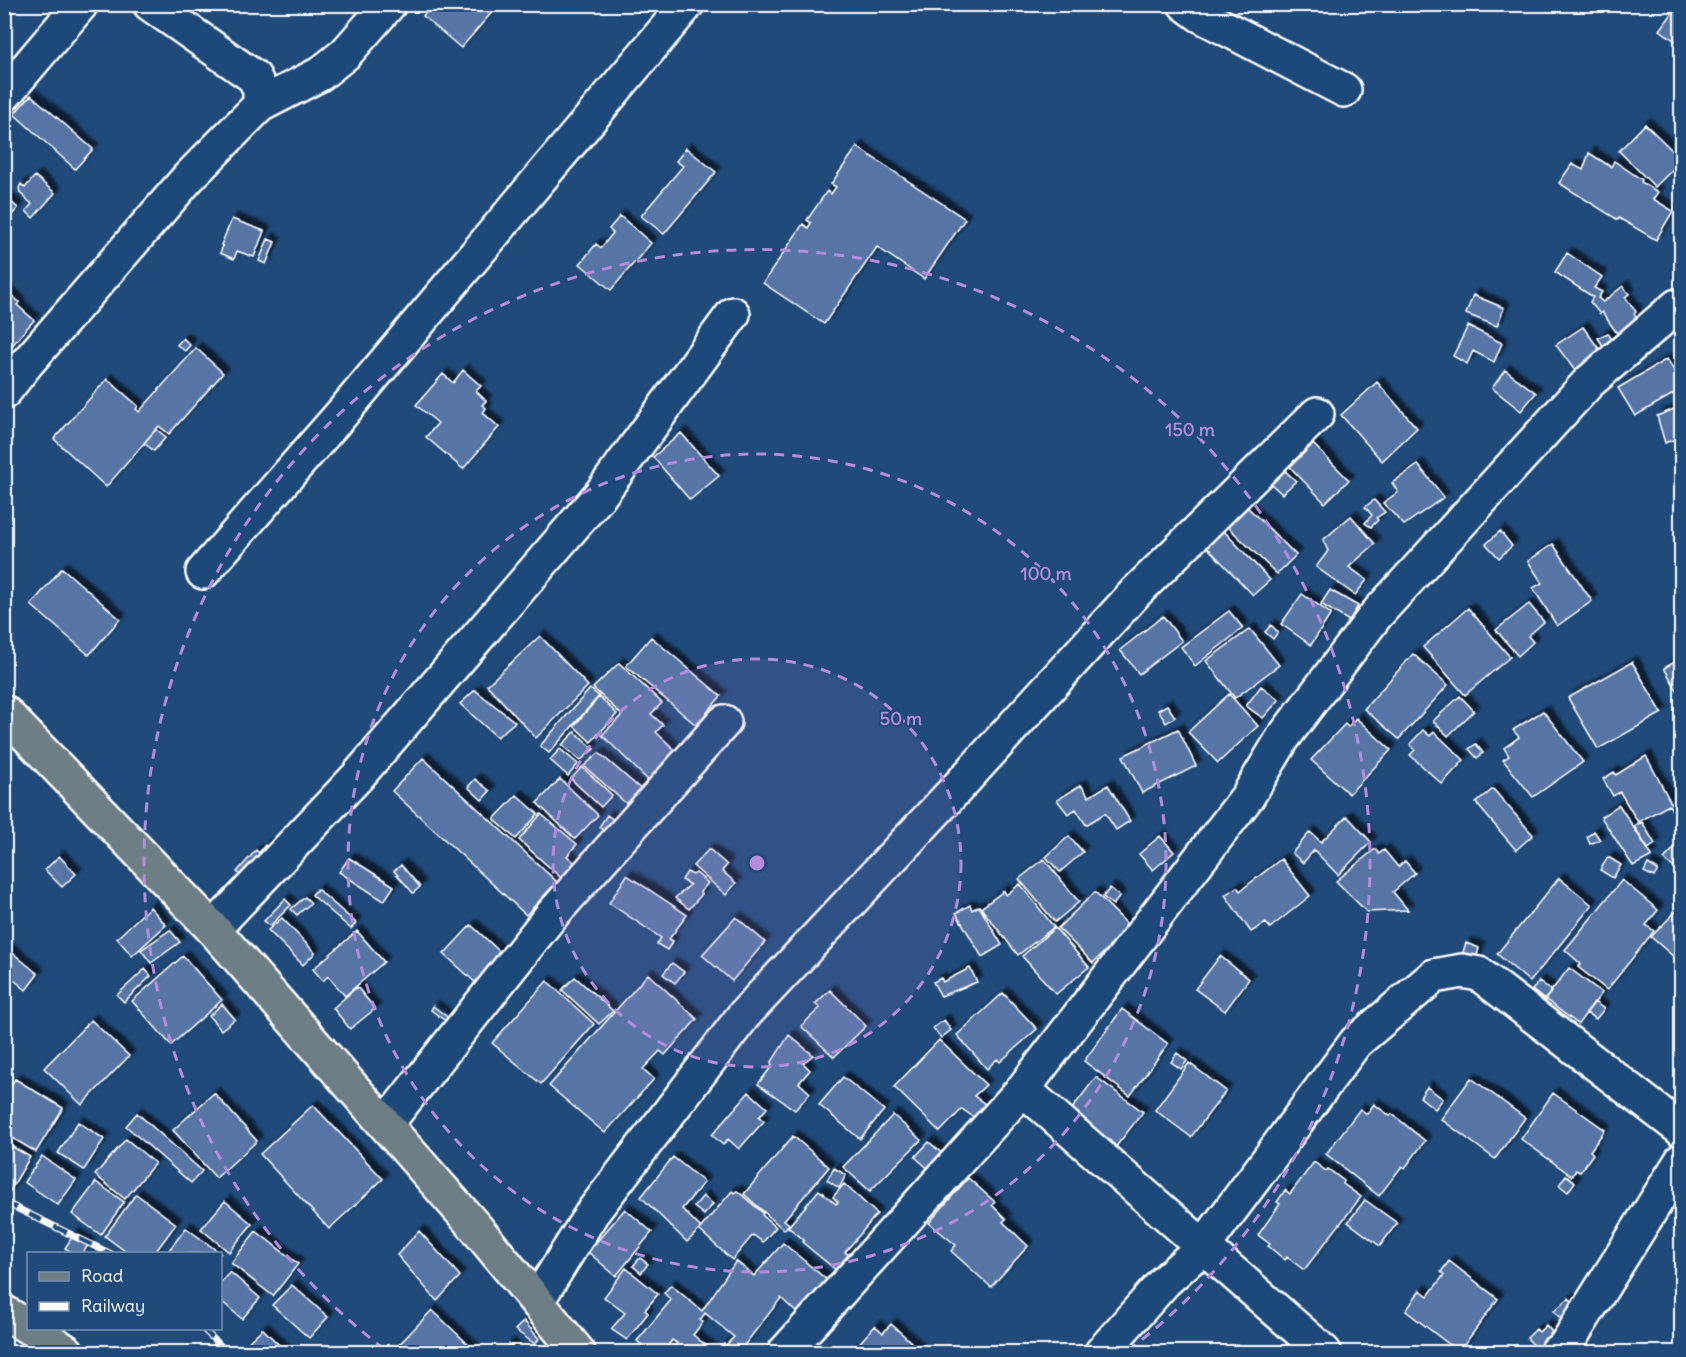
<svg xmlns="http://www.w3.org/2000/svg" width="1686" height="1357" viewBox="0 0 1686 1357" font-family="Delius,sans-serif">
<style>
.building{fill:#5774a5;stroke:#fff;stroke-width:1.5;filter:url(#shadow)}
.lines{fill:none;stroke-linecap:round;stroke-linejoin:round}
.minor-casing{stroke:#fff;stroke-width:38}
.major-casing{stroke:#fff;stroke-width:38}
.minor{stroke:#1f4a7a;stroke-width:33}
.major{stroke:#6d7e84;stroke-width:33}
.rail-casing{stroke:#fff;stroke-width:7}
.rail{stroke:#1f4a7a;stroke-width:4.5;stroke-dasharray:14;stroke-linecap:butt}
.ring{fill:none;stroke:#b68bdc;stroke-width:3;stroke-dasharray:10 8}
.centre{fill:#b68bdc;stroke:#1f4a7a;stroke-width:3}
.ring-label{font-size:18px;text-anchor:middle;font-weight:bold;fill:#b68bdc;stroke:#1f4a7a;stroke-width:4.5;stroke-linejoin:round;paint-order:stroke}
</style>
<defs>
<filter id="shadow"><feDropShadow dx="5.5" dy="-5.5" stdDeviation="1.5" flood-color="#0009"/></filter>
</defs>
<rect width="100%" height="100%" fill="#1f4a7a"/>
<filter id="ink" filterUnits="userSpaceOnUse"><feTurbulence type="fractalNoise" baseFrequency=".0167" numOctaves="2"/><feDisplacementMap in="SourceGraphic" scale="12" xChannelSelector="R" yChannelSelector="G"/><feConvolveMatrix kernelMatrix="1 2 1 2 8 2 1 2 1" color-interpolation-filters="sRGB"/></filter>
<g filter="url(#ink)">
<path class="building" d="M182 4H202L194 14Z
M433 4H485L493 11 461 48 423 16Z
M1679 4H1682V38L1678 43 1660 30Z
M31 95 93 149 75 169 14 114Z
M1645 124 1682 160 1655 187 1619 151Z
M857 147 965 219 924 279 877 247 824 324 763 283 803 224 808 228 811 223 807 220 827 191 831 194 836 187 831 184Z
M686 148 716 172 664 234 641 216 683 166 676 161Z
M1589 153 1611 167 1614 161 1642 180 1641 182 1658 192 1653 199 1673 211 1656 240 1619 218 1618 220 1559 183 1572 164 1583 170Z
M35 176 55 193 33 218 26 211 32 204 20 193 19 188 21 184 25 188Z
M4 196 18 208 4 224Z
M620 216 651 243 611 290 580 264 596 244 601 248 613 233 609 229Z
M232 219 264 231 254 257 237 251 234 259 220 253 223 246 221 245Z
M268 239 275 242 266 264 259 261Z
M1567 253 1602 277 1594 288 1602 292 1598 298 1603 302 1623 286 1629 294 1625 297 1636 312 1634 314 1645 329 1624 343 1602 312 1600 314 1590 302 1593 297 1555 272Z
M4 289 19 302 17 305 34 320 9 349 4 346Z
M1473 295 1504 308 1497 326 1466 314Z
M1468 326 1502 343 1494 362 1473 351 1467 364 1453 356Z
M1583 327 1602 353 1576 372 1556 345Z
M1608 333 1613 342 1604 347 1598 338Z
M183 338 190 345 185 351 177 345Z
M196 348 223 373 169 434 159 426 106 487 54 439 107 379 138 406 136 409 139 412Z
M1667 359 1676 374H1682V389L1635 416 1618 388Z
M463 370 481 386 476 391 486 401 482 405 486 408 483 413 499 427 463 469 426 437 438 423 416 405 443 374 453 383Z
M1505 370 1536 393 1521 411 1492 388Z
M1377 382 1417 428 1382 461 1341 415Z
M1682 406V430L1678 432 1680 437 1665 443 1657 416Z
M156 429 166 437 154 451 144 443Z
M681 433 719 476 690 500 653 457Z
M1313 444 1349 480 1325 503 1290 467Z
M1418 465 1444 497 1404 525 1383 503 1398 492 1392 483Z
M1284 470 1296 481 1282 494 1271 484Z
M1374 500 1385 512 1376 518 1378 520 1371 527 1365 523 1372 515 1365 507Z
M1242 502 1296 555 1277 574 1223 522Z
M1351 516 1375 544 1349 567 1367 580 1355 595 1316 567 1328 551 1323 540Z
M1221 528 1270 580 1253 595 1204 544Z
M1500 531 1512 546 1499 558 1486 544Z
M1553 544 1592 601 1557 626 1533 588 1542 583 1528 561Z
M62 568 120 619 89 655 31 605Z
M1330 590 1358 606 1349 621 1321 604Z
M1302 594 1331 614 1311 645 1281 624Z
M1529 604 1544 622 1528 636 1533 642 1518 656 1496 630Z
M1468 608 1510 657 1465 695 1423 647Z
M1229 611 1243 628 1195 666 1181 647Z
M1163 616 1182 641 1139 674 1120 650Z
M1271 625 1278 632 1273 639 1265 632Z
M1250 629 1279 665 1235 698 1206 661Z
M540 636 588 686 536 738 487 685Z
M651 637 721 696 696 725 626 666Z
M1413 654 1448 685 1399 739 1364 709Z
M1682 658V699L1664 668Z
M1632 662 1662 713 1598 749 1568 698Z
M619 663 662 703 651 714 663 725 656 732 683 758 655 787 602 735 622 715 593 688Z
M1261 686 1279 700 1263 718 1246 706Z
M590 689 599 696 549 753 540 746Z
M475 690 515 722 497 737 460 704Z
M1229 694 1258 726 1218 763 1188 732Z
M1460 696 1474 711 1448 736 1433 721Z
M599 697 617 714 591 742 574 726Z
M1167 705 1175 717 1166 723 1158 710Z
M1543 711 1583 762 1533 797 1503 760 1509 756 1504 748 1519 737 1513 730Z
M1356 718 1391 750 1349 794 1311 760 1345 724 1348 727Z
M1178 729 1196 766 1142 793 1123 756Z
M1423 730 1430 736 1434 732 1464 760 1442 784 1410 755 1415 750 1410 744Z
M575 732 594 749 580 761 562 745Z
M1476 744 1483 753 1477 758 1469 749Z
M560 749 578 764 568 776 550 760Z
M599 753 644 792 630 807 584 766Z
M1646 756 1671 803 1682 797 1681 827 1669 805 1638 822 1620 792 1613 796 1603 779 1614 772 1616 775Z
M423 758 557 882 526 915 392 791Z
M582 767 612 795 601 807 571 779Z
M475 779 490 791 482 800 468 787Z
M560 779 598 815 575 839 537 803Z
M1081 785 1089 797 1108 785 1130 821 1116 830 1105 813 1086 825 1076 809 1068 814 1057 800Z
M1493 789 1533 835 1516 850 1476 803Z
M517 795 538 814 516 839 494 819Z
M1619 805 1652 856 1633 866 1601 817Z
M541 814 577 844 567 856 582 869 568 884 519 840Z
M607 815 619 824 611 836 599 827Z
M1347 816 1371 842 1338 875 1314 850 1303 863 1292 853 1310 832 1321 842Z
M1642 822 1655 844 1648 849 1634 826Z
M1594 831 1600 840 1590 844 1587 837Z
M1069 836 1083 852 1060 872 1046 857Z
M1160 836 1174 852 1153 870 1139 854Z
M1680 842 1682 843V875L1664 859Z
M265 845 272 851 251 884 237 872 256 850 259 853Z
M709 849 727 865 722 871 736 883 726 895 693 866Z
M1375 849 1379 854 1384 850 1398 867 1405 861 1415 873 1393 892 1408 910 1367 912 1336 881Z
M59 856 76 874 62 887 45 870Z
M1608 857 1621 865 1613 878 1600 870Z
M349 858 394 886 384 901 339 872Z
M1044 859 1079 902 1055 922 1019 879Z
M1281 859 1310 896 1270 928 1266 923 1251 932 1225 895 1237 887 1240 891Z
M1648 864 1658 870 1654 877 1644 872Z
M401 865 420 887 413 893 394 871Z
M687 872 693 875 696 873 708 883 700 892 702 894 689 909 675 898 690 885 682 880Z
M627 875 687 915 669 939 673 941 667 950 657 944 661 938 609 903Z
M1559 878 1592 905 1530 982 1497 954Z
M1622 880 1658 910 1646 925 1654 931 1607 990 1578 967 1581 964 1565 950Z
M1020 884 1054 927 1018 955 981 908 1004 891 1006 895Z
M1110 888 1120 896 1113 905 1103 897Z
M317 889 356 923 351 929 312 895Z
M1095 892 1130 927 1093 963 1058 928Z
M305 897 311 903 297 915 291 909Z
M285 899 291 905 270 926 264 921Z
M970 905 972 910 979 906 1002 945 982 957 956 913Z
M1682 905V964L1651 937Z
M150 907 166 925 132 956 117 938Z
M736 917 765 942 732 981 702 955Z
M282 918 315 953 303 965 268 930Z
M471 925 513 964 487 993 444 954Z
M1055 928 1089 967 1056 994 1022 956Z
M170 930 180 942 151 963 141 950Z
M357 931 384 962 345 996 328 976 323 981 313 969Z
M1466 943 1479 948 1475 962 1461 958Z
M9 950 38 974 26 990 4 972V955Z
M183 956 222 1000 171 1045 132 1001Z
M1220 956 1249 979 1225 1011 1195 989Z
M672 963 684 972 675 983 663 974Z
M970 968 977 982 941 996 933 982 941 978 943 982Z
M1569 968 1602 993 1578 1024 1545 999Z
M145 969 151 976 124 1002 117 995Z
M648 974 697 1019 665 1055 660 1051 643 1069 654 1079 605 1133 549 1086Z
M575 977 613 1011 599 1024 562 990Z
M547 981 594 1024 541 1084 492 1043Z
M1539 981 1552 991 1545 1000 1532 990Z
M357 987 375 1009 350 1029 333 1008Z
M830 990 866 1026 834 1057 801 1026 820 1008 815 1004Z
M1003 993 1037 1029 1000 1062 997 1059 987 1069 957 1035Z
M1594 1002 1604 1009 1596 1019 1586 1013Z
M222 1004 235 1019 221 1030 209 1016Z
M433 1006 455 1023 452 1026 431 1010Z
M1122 1009 1168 1044 1130 1096 1084 1061Z
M91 1020 129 1056 82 1105 44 1068Z
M944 1020 951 1030 941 1038 933 1028Z
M789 1035 813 1055 803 1063 810 1070 799 1083 810 1093 795 1110 758 1084 772 1066 771 1063Z
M939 1040 986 1085 974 1096 989 1107 979 1121 962 1109 940 1132 894 1087Z
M1177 1053 1187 1061 1181 1069 1171 1062Z
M1189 1063 1226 1091 1191 1137 1155 1110Z
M843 1077 884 1110 860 1139 819 1105Z
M1096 1077 1143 1112 1111 1153 1065 1118Z
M1471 1078 1525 1118 1495 1159 1441 1119Z
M15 1079 63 1108 36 1152 4 1133V1096Z
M1427 1087 1443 1099 1435 1109 1420 1097Z
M749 1092 767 1108 759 1117 764 1121 739 1149 728 1139 723 1145 712 1135Z
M214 1093 257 1141 216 1178 173 1130Z
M1553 1093 1605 1130 1590 1151 1593 1154 1580 1172 1576 1170 1572 1176 1521 1139Z
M1374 1104 1390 1116 1392 1114 1425 1141 1405 1168 1402 1166 1379 1196 1326 1154 1360 1109 1367 1114Z
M313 1105 383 1179 329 1229 260 1154Z
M137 1113 202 1171 191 1183 126 1126Z
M893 1115 921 1140 870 1191 843 1167Z
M78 1122 104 1139 84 1170 58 1153Z
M793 1136 829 1167 784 1220 789 1224 784 1230 744 1194Z
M126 1139 155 1163 125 1199 95 1175Z
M4 1142 30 1157 7 1196 4 1194Z
M929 1142 946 1157 932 1172 915 1157Z
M42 1156 76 1180 58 1205 24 1182Z
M673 1157 704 1182 682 1209 701 1228 687 1242 641 1197Z
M1314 1162 1326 1171 1328 1169 1344 1181 1343 1184 1361 1197 1304 1270 1287 1257 1285 1260 1268 1246 1270 1244 1258 1235 1280 1204 1277 1202 1285 1190 1290 1194Z
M834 1168 846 1175 839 1188 827 1180Z
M1566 1175 1575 1182 1568 1192 1559 1185Z
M968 1178 995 1202 992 1205 1006 1219 1003 1222 1028 1246 991 1287 951 1251 956 1245 929 1223Z
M96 1182 124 1202 101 1235 72 1214Z
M844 1184 877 1214 845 1252 856 1260 842 1275 802 1242 804 1240 788 1227 819 1190 836 1204 838 1202 833 1197Z
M732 1191 734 1193 737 1191 763 1213 762 1215 776 1227 763 1242 753 1235 732 1260 699 1230Z
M136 1194 176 1224 154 1254H129L105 1236Z
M703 1196 713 1204 704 1215 694 1207Z
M1365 1200 1397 1223 1380 1246 1348 1222Z
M225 1201 252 1224 229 1252 201 1229Z
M625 1209 652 1232 616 1276 588 1252Z
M186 1228 220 1253 166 1254Z
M256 1231 298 1264 273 1296 231 1263Z
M419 1231 460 1276 437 1301 397 1255Z
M74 1234 89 1244 82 1254H74L65 1248Z
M783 1243 827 1280 798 1314 781 1298 739 1352H717L724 1344 726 1345 734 1337 705 1313 700 1320 703 1322 693 1335 714 1352H669L677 1343 672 1340 663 1352H650L637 1341 671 1300 664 1293 671 1285 702 1311 736 1261 754 1276Z
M640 1258 648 1264 641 1273 633 1266Z
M1449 1261 1498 1299 1459 1352 1406 1311 1420 1290 1428 1296 1444 1275 1441 1272Z
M626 1268 658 1294 645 1310 648 1313 627 1340 611 1329 625 1313 604 1297Z
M230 1272 260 1298 242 1319 220 1300V1283Z
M292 1285 328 1317 309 1338 272 1305Z
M1569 1298 1575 1305 1560 1318 1554 1311Z
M432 1310 450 1327 476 1352H392Z
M524 1321 539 1339 535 1344 515 1330Z
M891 1324 922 1352H851L875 1326 883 1333Z
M1546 1325 1552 1332 1537 1349 1527 1338 1536 1329 1539 1332Z
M262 1329H263L286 1352H238Z
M509 1344 518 1352H501Z"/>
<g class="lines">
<g class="minor-casing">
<path id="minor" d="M1185 4 1200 15 1344 90
M4 95 81 4
M260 105 320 74 345 54 389 4
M4 392 26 364 188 178 260 105V89L254 77 150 4
M203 572 344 411 687 4
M213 929 357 777 600 495 733 314
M1023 1089 1248 796 1283 738 1376 615 1589 382 1677 306H1682
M386 1124 550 917 724 722
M537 1301 592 1213 744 1015 958 787 1135 593 1317 414
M785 1352 1023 1089 1324 1352
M1102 1352 1165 1281 1203 1247 1356 1042 1434 976 1462 971 1479 974 1682 1130
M1557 1352 1564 1348 1682 1160"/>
</g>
<g class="major-casing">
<path id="major" d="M4 712 213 929 477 1229 578 1352
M4 1312 28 1327
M31 1328 67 1352"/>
</g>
<use href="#minor" class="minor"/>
<use href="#major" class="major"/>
<g class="rail-casing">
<path id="rail" d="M4 1202 111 1254
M202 1328 227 1352"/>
</g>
<use href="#rail" class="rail"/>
</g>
</g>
<circle cx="757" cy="863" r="204" fill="#b68bdc" fill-opacity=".12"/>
<g class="ring">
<circle cx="757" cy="863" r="204"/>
<circle cx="757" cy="863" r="409"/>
<path d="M384 1349A613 613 0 1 1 1130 1349"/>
</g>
<circle cx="757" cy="863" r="9" class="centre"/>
<g class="ring-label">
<text x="1190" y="436">150 m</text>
<text x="1046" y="580">100 m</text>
<text x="901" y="725">50 m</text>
</g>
<rect width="1686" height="1357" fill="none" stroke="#1f4a7a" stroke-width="24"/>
<rect x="12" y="12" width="1662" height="1333" fill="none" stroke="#fff" stroke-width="2" filter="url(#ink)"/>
<rect x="27" y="1252" width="195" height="78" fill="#1f4a7a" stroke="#7992af" stroke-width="1.5"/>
<rect x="39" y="1272" width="30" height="9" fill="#6d7e84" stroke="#7992af" stroke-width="1.5"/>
<text x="81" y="1282" font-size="18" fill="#ffffff">Road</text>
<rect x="39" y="1302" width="30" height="9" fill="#ffffff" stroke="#7992af" stroke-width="1.5"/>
<text x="81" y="1312" font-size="18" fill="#ffffff">Railway</text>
</svg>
